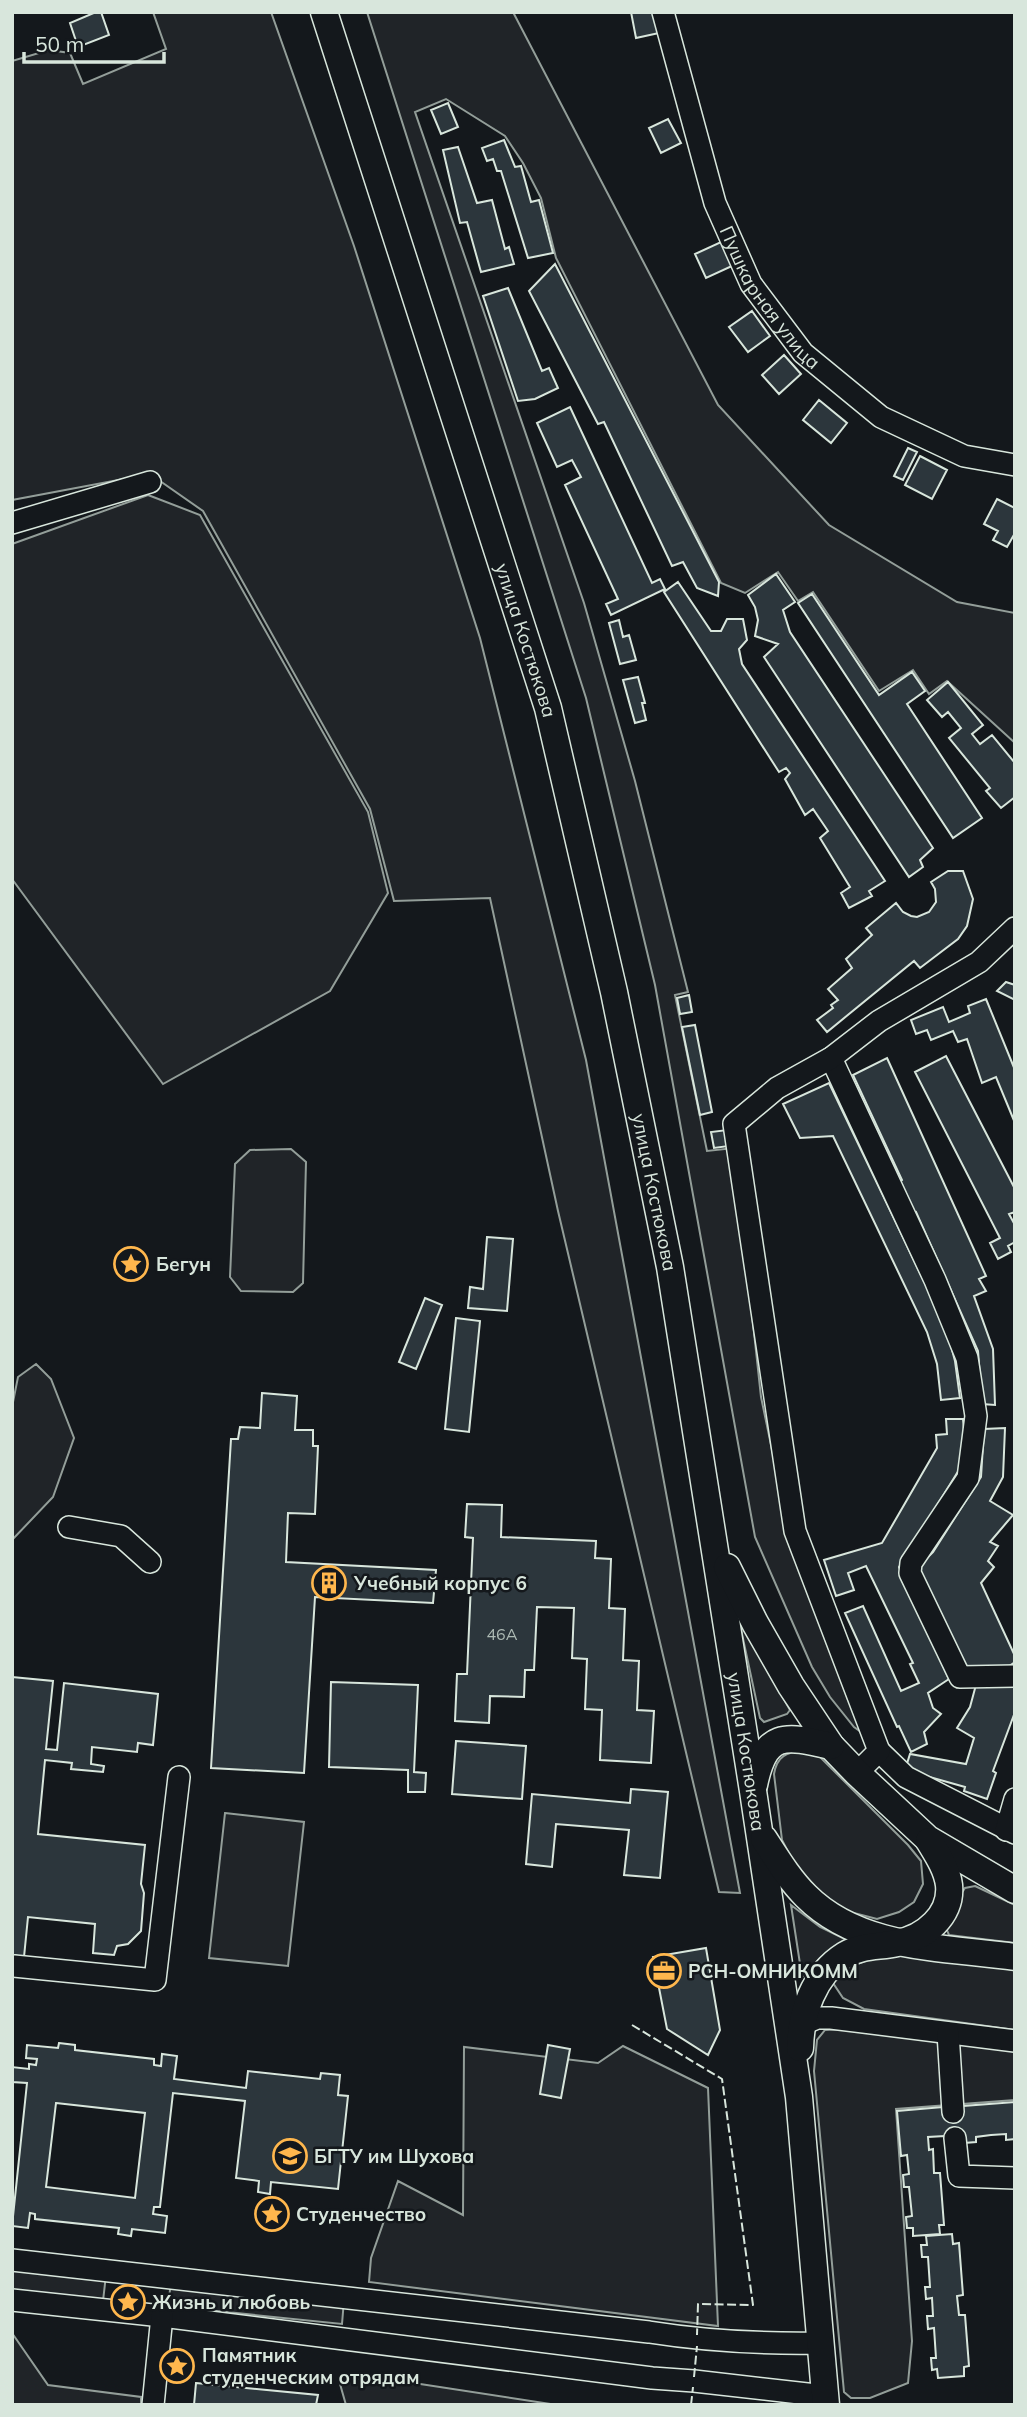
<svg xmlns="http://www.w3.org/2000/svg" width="1027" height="2417" viewBox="0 0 1027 2417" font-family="Mulish,sans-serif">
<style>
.green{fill:#202428;stroke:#939e99;stroke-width:2}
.building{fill:#2c363c;stroke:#d8e6dc;stroke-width:2;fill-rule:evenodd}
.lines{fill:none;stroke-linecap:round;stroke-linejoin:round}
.minor-casing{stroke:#d8e6dc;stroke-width:24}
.major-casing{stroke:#d8e6dc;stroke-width:29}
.minor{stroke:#14181c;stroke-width:21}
.major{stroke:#14181c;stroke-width:26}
.fence{stroke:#d8e6dc;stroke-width:2;stroke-dasharray:9 3.5;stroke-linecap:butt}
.labels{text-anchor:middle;stroke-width:5;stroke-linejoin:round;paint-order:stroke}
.number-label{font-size:16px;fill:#adbab4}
.street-label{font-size:19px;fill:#d8e6dc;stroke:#14181c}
.poi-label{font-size:19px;font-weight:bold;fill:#d8e6dc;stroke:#14181c;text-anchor:start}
</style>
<rect width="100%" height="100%" fill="#14181c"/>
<path class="green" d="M153 12H271L354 246 480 638 586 1060 740 1893 719 1892 558 1211 490 898 394 901 370 809 203 511 150 474 12 500V61L49 50 70 53 83 84 166 49Z
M367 12H513L718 405 829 525 957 602 1015 613V743L947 681 929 694 913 670 879 691 813 592 798 601 778 572 745 593 721 583 556 258 541 198 523 163 505 136 446 99 415 112 584 603 635 781 688 992 675 995 707 1151 734 1148 761 1397 789 1531 864 1734 854 1727 830 1697 812 1667 755 1537 655 985 586 698Z
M148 495 200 515 368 812 388 893 330 991 163 1084 12 879V544Z
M291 1149 306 1162 303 1283 293 1292 241 1291 230 1277 235 1164 250 1150Z
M36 1364 51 1379 74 1438 53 1497 12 1540V1407L18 1377Z
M739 1620 790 1710 787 1714 764 1722 760 1718Z
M804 1749 820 1757 908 1845 921 1861 923 1884 914 1902 899 1912 877 1919 850 1912 831 1902 797 1869 782 1840 774 1774C777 1755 787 1753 804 1749Z
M225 1813 304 1822 288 1966 209 1958Z
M975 1886 1015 1905V1943L949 1935 946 1928 961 1894 965 1888Z
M791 1905 820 1927 849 1941 820 1958 802 1977Z
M885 1955H908L1015 1970V2030L864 2009 843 1998 833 1983C847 1965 864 1961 885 1955Z
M846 2029 1015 2049V2100L896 2109 912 2341 908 2383 870 2398H851L844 2392 814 2071 817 2040 825 2030Z
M623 2046 708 2088 718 2326 369 2282 371 2258 398 2181 463 2215 464 2047 598 2063Z
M12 2265 106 2275 103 2301 12 2290Z
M171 2282 344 2300 342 2324 168 2306Z
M12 2333 48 2385 141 2397V2405H12Z
M368 2376 557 2405H346L340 2384Z"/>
<path class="building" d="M96 12H101L109 35 78 47 70 23Z
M631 12H654L659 33 636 38Z
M448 103 458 127 441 134 431 110Z
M668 119 681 143 661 153 649 128Z
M504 140 515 167 521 166 531 202 539 200 553 253 528 258 501 171H497L493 159 487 161 482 148Z
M458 147 477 203 492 200 505 249 509 247 514 264 481 272 467 222 460 223 443 150Z
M721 242 732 266 706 278 695 254Z
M555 264 719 582 718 596 697 588 683 562 672 566 604 422 598 424 529 291Z
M508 288 542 371 549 368 558 388 535 399 518 401 483 296Z
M752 311 770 336 748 352 729 327Z
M784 355 801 374 779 394 762 375Z
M819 400 847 423 831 443 803 420Z
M570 407 652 583 660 579 665 589 611 615 606 604 618 599 565 485 581 477 572 460 557 467 537 423Z
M908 448 917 452 903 480 894 476Z
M920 456 947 470 932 499 905 485Z
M997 499 1015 508V533L1007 547 993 540 998 531 984 524Z
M776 574 795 602 783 610 790 632 933 848 920 860 923 867 909 877 764 657 778 644 755 636 758 620 755 607 748 595Z
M678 582 711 631H721L727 619H743L747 640 739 649 742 664 885 881 869 891 872 896 849 908 841 893 850 887 820 838 828 831 813 809 805 815 785 779 790 773 786 768 779 772 664 592Z
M812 594 879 695 912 672 925 691 907 704 982 818 953 838 798 603Z
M619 620 623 637 629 635 636 660 620 664 609 623Z
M638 677 645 703H642L646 720 635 723 623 680Z
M948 682 983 725 972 734 980 744 992 735 1015 763V797L1001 808 986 791 990 788 949 738 961 728 948 712 942 717 927 700Z
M948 871H963L973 899 967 926 958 939 920 968 914 961 827 1032 817 1020 833 1008 831 1005 838 1000 828 989 852 968 846 959 872 935 866 928 896 903 903 912 911 916 917 917 929 912 936 902 935 889 931 882Z
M1006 982 1015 985V1000L997 991Z
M689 995 692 1012 680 1014 677 998Z
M986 999 1015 1070V1123L996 1077 982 1083 967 1039 958 1042 953 1031 931 1040 927 1030 916 1034 911 1020 943 1007 949 1022 970 1013 968 1006Z
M695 1025 712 1112 700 1115 682 1027Z
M946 1056 1015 1189V1212L1009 1214 1015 1225V1242L1008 1246 1011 1252 998 1259 990 1243 1000 1238 915 1072Z
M887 1058 986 1276 979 1279 986 1291 974 1296 993 1349 995 1405 982 1404 978 1351 916 1212 912 1213 899 1183 902 1180 853 1075Z
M829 1083 946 1327 955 1361 960 1398 941 1400 937 1364 927 1332 833 1136 800 1138 783 1104Z
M727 1130 729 1146 714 1148 711 1132Z
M487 1237 513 1239 507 1311 468 1308 470 1287 483 1289Z
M425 1298 442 1305 416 1369 399 1362Z
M456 1318 480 1321 469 1432 445 1429Z
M262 1393 297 1396 295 1430H313V1446H318L315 1514 288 1513 286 1562 436 1570 433 1603 315 1597 304 1773 211 1768 231 1439H238L240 1427 260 1428Z
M946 1419H963L965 1442 962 1465 899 1567 949 1679 928 1693 933 1708 941 1714 924 1732 927 1744 911 1752 899 1726 897 1727 845 1613 863 1606 901 1691 919 1683 910 1664 913 1663 866 1566 848 1573 854 1590 836 1596 824 1560 882 1543 937 1448 936 1435 947 1434Z
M1005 1428 1003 1477 990 1501 1013 1515 990 1542 998 1546 988 1561 994 1567 981 1583 1015 1656V1662L1002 1671 965 1670 918 1567 933 1552 981 1477 984 1429Z
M467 1504 502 1505 501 1537 596 1541 595 1558 611 1559 609 1608 625 1609 623 1660 639 1661 637 1710 654 1711 651 1763 600 1760 602 1710 585 1709 587 1659 572 1658 574 1608 537 1607 534 1670H525L524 1697 490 1696 489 1723 455 1721 457 1674H467L473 1538 465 1537Z
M12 1677 53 1681 46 1749 57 1750 64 1683 158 1694 153 1745 138 1743 137 1752 92 1747 91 1764 104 1766 103 1772 71 1769 72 1763 45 1760 38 1834 145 1845 141 1884 144 1893 141 1931 128 1944 117 1946 114 1955 93 1953 95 1924 28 1917 24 1957 12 1955Z
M977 1681 1015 1686V1712L993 1771 996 1773 987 1799 964 1791 965 1787 905 1770 910 1754 966 1764 974 1738 957 1728 970 1707Z
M331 1682 418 1685 414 1772 426 1773 425 1792H408V1770L329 1767Z
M456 1741 526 1746 522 1799 452 1794Z
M631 1789 668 1792 660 1878 624 1875 629 1830 556 1824 552 1867 526 1864 532 1794 630 1803Z
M706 1948 720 2030 708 2055 667 2029 653 1957Z
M59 2043 75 2045V2050L154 2059V2065L161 2066 162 2054 177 2056 174 2079 246 2088 248 2071 320 2079 321 2073 340 2075 338 2095 348 2096 338 2189 271 2182 270 2194 258 2192 259 2181 236 2178 245 2101 173 2093 160 2207H154L153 2214 167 2216 165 2233 132 2229 131 2236 118 2234 119 2228 35 2219V2214L30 2213 28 2228 12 2226 27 2083 12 2082V2067L29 2069V2064L36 2065 37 2059 26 2058 27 2045 58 2048ZM56 2103 145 2113 135 2198 46 2187Z
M548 2045 570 2049 561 2098 540 2094Z
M1015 2102V2139L1006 2140V2134L991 2135 976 2137V2142L964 2143 945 2136 928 2137 929 2150 933 2149 934 2173H940L944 2225H939L940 2234 913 2236V2228H907L906 2217 912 2216 909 2187H904L903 2175 909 2174 907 2155 901 2156 897 2111 943 2107V2113L963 2111V2106Z
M952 2234 953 2244 959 2243 963 2295 957 2296 959 2315H965L969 2366 964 2367V2376L938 2378 937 2369 932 2370 931 2358H936L934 2328 928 2329 927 2316H933L932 2298 926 2299 925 2287H930L928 2257H922L921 2245H927L926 2236Z
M196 2383 318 2395 316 2405H194Z"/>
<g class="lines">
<g class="minor-casing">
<g id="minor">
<path id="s1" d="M663 12 715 203 751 284 803 353 881 417 964 456 1015 465"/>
<path d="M12 523 150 482"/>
<path d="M831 1058 935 1280 967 1358 976 1416 968 1478 911 1563 910 1573 960 1677 1015 1676"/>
<path d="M69 1527 121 1536 150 1562"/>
<path d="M879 1751 906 1777 1015 1833"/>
<path d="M857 1773 879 1751 795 1531 734 1124 777 1088 831 1058 879 1021 979 962 1015 928"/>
<path d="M1006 1830 1015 1799"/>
<path d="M14 1966 155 1980 179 1777"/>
<path d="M803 2024 817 2018H831L1015 2041"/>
<path d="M948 2033 953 2112"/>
<path d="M955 2138 959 2176 1015 2178"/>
<path d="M12 2260 649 2332C706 2341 762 2344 821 2343"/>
<path d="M12 2300 162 2316 652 2378 694 2381 825 2396"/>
<path d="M153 2405 162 2316"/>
</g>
</g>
<g class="major-casing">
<g id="major">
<path id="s2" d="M324 12 548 708 614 992 670 1267 753 1791 799 2097 826 2405"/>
<path d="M727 1567 755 1623 791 1686 831 1746 857 1773 928 1839 1015 1890"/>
<path d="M754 1785C765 1731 784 1735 831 1746"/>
<path d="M764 1839C777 1859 789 1879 806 1896 860 1950 944 1947 1015 1957"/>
<path d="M800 2048C801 2013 813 1975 845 1955 861 1945 879 1947 897 1943 925 1938 952 1915 949 1885 947 1869 937 1854 929 1841"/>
</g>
</g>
<use href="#minor" class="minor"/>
<use href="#major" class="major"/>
<path class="fence" d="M632 2025 722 2079 753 2305 698 2304 697 2335
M694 2377 697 2346
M691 2405 693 2387"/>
</g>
<defs>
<g id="sight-ring" transform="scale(1.75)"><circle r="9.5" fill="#14181c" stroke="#ffb74d" stroke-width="1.5"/><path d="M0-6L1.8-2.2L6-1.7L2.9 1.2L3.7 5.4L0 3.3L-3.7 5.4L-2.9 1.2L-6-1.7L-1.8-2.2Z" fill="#ffb74d"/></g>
<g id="building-ring" transform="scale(1.75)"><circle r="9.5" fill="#14181c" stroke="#ffb74d" stroke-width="1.5"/><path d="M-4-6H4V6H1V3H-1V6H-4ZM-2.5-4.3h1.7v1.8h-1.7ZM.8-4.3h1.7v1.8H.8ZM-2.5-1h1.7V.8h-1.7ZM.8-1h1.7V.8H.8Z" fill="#ffb74d"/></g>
<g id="office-ring" transform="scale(1.75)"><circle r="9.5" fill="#14181c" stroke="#ffb74d" stroke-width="1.5"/><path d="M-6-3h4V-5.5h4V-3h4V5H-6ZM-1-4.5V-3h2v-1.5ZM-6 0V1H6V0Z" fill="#ffb74d"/></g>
<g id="university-ring" transform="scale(1.75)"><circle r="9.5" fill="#14181c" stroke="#ffb74d" stroke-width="1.5"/><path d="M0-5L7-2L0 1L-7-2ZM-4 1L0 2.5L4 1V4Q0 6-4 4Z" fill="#ffb74d"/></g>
</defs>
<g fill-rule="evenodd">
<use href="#sight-ring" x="131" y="1264"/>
<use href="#building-ring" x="329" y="1583"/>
<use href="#office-ring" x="664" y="1971"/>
<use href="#university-ring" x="290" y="2156"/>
<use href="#sight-ring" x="272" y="2214"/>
<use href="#sight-ring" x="128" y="2302"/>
<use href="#sight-ring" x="177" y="2366"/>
</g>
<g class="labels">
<g class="number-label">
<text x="502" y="1640">46А</text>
</g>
<g class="street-label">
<text dy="7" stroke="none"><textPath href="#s1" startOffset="308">Пушкарная улица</textPath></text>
<text dy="7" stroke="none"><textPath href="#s2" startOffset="660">улица Костюкова</textPath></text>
<text dy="7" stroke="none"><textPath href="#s2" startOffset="1227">улица Костюкова</textPath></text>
<text dy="7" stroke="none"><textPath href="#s2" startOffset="1794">улица Костюкова</textPath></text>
</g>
<g class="poi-label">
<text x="156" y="1271">Бегун</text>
<text x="354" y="1590">Учебный корпус 6</text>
<text x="688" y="1978">РСН-ОМНИКОММ</text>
<text x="314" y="2163">БГТУ им Шухова</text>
<text x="296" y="2221">Студенчество</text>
<text x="152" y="2309">Жизнь и любовь</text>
<text x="202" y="2362">Памятник<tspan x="202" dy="22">студенческим отрядам</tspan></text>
</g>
</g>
<rect width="1027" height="2417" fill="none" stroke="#d8e6dc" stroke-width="28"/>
<path d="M24 52v10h140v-10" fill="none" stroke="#d8e6dc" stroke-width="3.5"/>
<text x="35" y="52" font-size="21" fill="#d8e6dc" stroke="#14181c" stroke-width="5" paint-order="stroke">50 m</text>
</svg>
